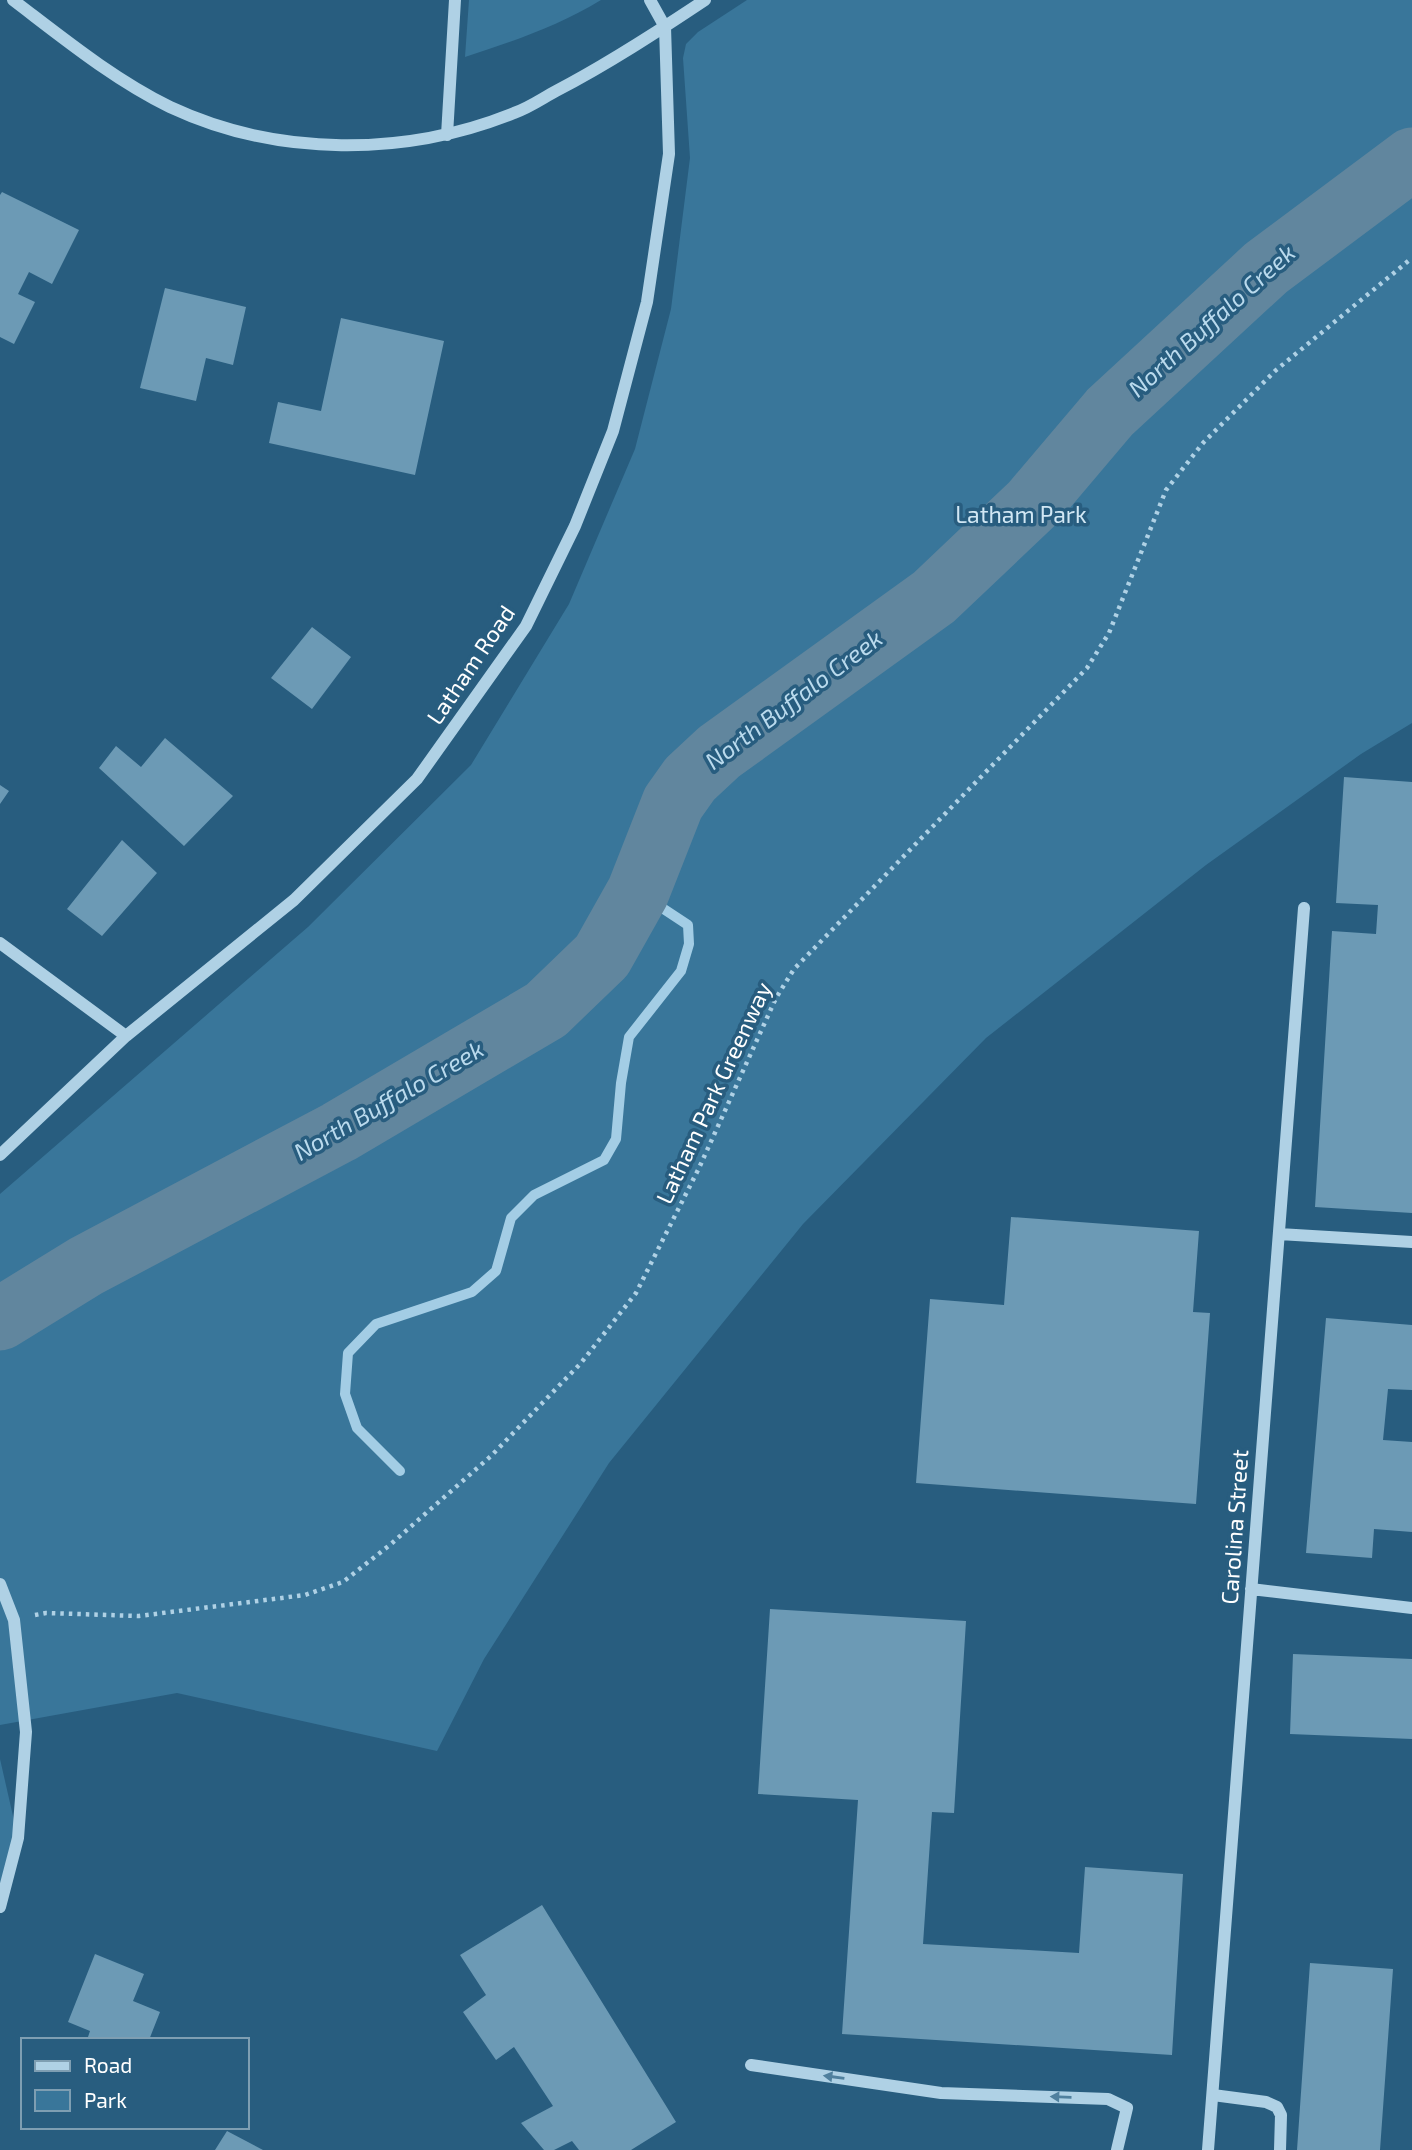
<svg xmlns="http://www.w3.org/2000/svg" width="1412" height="2150" viewBox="0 0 1412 2150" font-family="'Exo 2',sans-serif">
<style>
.green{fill:#39769a}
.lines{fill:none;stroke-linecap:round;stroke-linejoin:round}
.stream{stroke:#a3cde5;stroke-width:10}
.river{stroke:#61869e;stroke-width:63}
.building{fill:#6c9ab5}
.path{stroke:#afd1e5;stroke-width:4.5;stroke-dasharray:3.5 5;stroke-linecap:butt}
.minor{stroke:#afd1e5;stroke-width:12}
.oneway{fill:#50809e}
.labels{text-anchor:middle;stroke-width:7;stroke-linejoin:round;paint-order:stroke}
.park-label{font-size:23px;fill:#d1e7f4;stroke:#285d7f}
.street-label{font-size:23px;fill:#fff;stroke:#285d7f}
.water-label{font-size:24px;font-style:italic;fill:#badaed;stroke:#285d7f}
</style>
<rect width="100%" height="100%" fill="#285d7f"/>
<path class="green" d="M469 0H601C559 26 511 42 465 57Z
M747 0H1412V723L1361 754 1206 865 986 1038 803 1224 609 1463 484 1659 437 1751 177 1693 0 1725V1194L308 927 471 765 569 604 635 449 671 309 690 158 683 58 686 44 698 32Z
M0 1759 18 1838 0 1907Z"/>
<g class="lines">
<path class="stream" d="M400 1471 357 1428 345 1394 348 1353 376 1324 472 1292 496 1271 511 1218 534 1195 604 1160 616 1139 621 1083 629 1037 681 971 689 944 688 925 638 892"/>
<path class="river" d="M0 1319 86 1266 339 1132 546 1010 602 956 638 892 673 803 690 779 719 752 934 597 1032 504 1110 412 1266 268 1412 159"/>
</g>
<path class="building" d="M2 192 79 230 52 284 29 272 18 294 35 302 14 344 0 337V195Z
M165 288 246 307 233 365 206 358 196 401 140 388Z
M341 318 444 341 415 475 269 443 278 402 321 411Z
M312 627 351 657 312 709 271 678Z
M165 738 233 796 184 846 99 768 116 746 141 767Z
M1344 777 1412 782V1213L1315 1207 1332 931 1376 934 1378 905 1336 903Z
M0 785 9 791 0 804Z
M122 840 157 873 102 936 67 909Z
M1011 1217 1199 1231 1193 1312 1210 1313 1196 1504 916 1483 930 1299 1004 1305Z
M1326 1318 1412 1325V1390L1388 1389 1383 1440 1412 1442V1532L1374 1529 1372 1558 1306 1553Z
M770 1609 966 1621 954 1813 932 1812 923 1944 1079 1953 1085 1867 1183 1874 1172 2055 842 2034 858 1800 758 1794Z
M1293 1654 1412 1659V1739L1290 1734Z
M542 1905 676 2122 631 2150H579L572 2141 554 2150H544L521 2123 553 2106 514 2047 496 2060 463 2012 486 1995 460 1955Z
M95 1954 144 1974 133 2001 160 2012 149 2040H87L90 2031 68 2022Z
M1310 1963 1393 1969 1380 2150H1297Z
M227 2131 263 2150H215Z"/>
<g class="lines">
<path class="path" d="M35 1615 46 1613 139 1616 305 1595 343 1582 391 1544 491 1456 581 1363 636 1293 699 1168 776 998 794 969 1087 668 1109 633 1166 490 1203 443 1275 371 1412 258"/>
<path class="minor" d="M13 0C63 38 113 79 170 107 277 157 405 157 514 113 529 108 543 98 556 91 608 64 657 32 705 0
M447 135 455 0
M0 943 126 1036
M0 1155 126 1036 294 900 417 779 526 626 575 526 613 431 647 302 669 154 665 27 650 0
M1279 1234 1412 1242
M0 1584 14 1620 26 1732 18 1838 0 1907
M1251 1589 1412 1608
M751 2065 941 2093 1108 2099 1127 2108 1117 2150
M1213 2095 1266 2102 1277 2107 1281 2115 1280 2150
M1208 2150 1304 908"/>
</g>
<defs><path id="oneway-solid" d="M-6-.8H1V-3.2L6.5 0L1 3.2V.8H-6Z" transform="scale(1.75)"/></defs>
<g class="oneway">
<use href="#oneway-solid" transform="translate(834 2077) rotate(-172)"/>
<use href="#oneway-solid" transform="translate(1061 2097) rotate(-178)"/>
</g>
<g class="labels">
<g class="park-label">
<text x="1021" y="523">Latham Park</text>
</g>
<g class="street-label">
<text transform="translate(471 665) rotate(-56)" y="8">Latham Road</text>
<text transform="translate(714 1093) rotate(-65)" y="8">Latham Park Greenway</text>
<text transform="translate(1235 1527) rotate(-86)" y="8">Carolina Street</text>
</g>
<g class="water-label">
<text transform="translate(1212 321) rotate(-42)" y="8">North Buffalo Creek</text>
<text transform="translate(794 700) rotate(-37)" y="8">North Buffalo Creek</text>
<text transform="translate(389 1101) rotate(-30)" y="8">North Buffalo Creek</text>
</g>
</g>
<rect x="21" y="2038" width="228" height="91" fill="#285d7f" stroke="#7e9eb2" stroke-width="2"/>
<rect x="35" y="2061" width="35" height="10" fill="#afd1e5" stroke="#7e9eb2" stroke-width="2"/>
<text x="84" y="2073" font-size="21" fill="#ffffff">Road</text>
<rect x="35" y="2090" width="35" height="21" fill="#39769a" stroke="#7e9eb2" stroke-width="2"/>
<text x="84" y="2108" font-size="21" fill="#ffffff">Park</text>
</svg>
